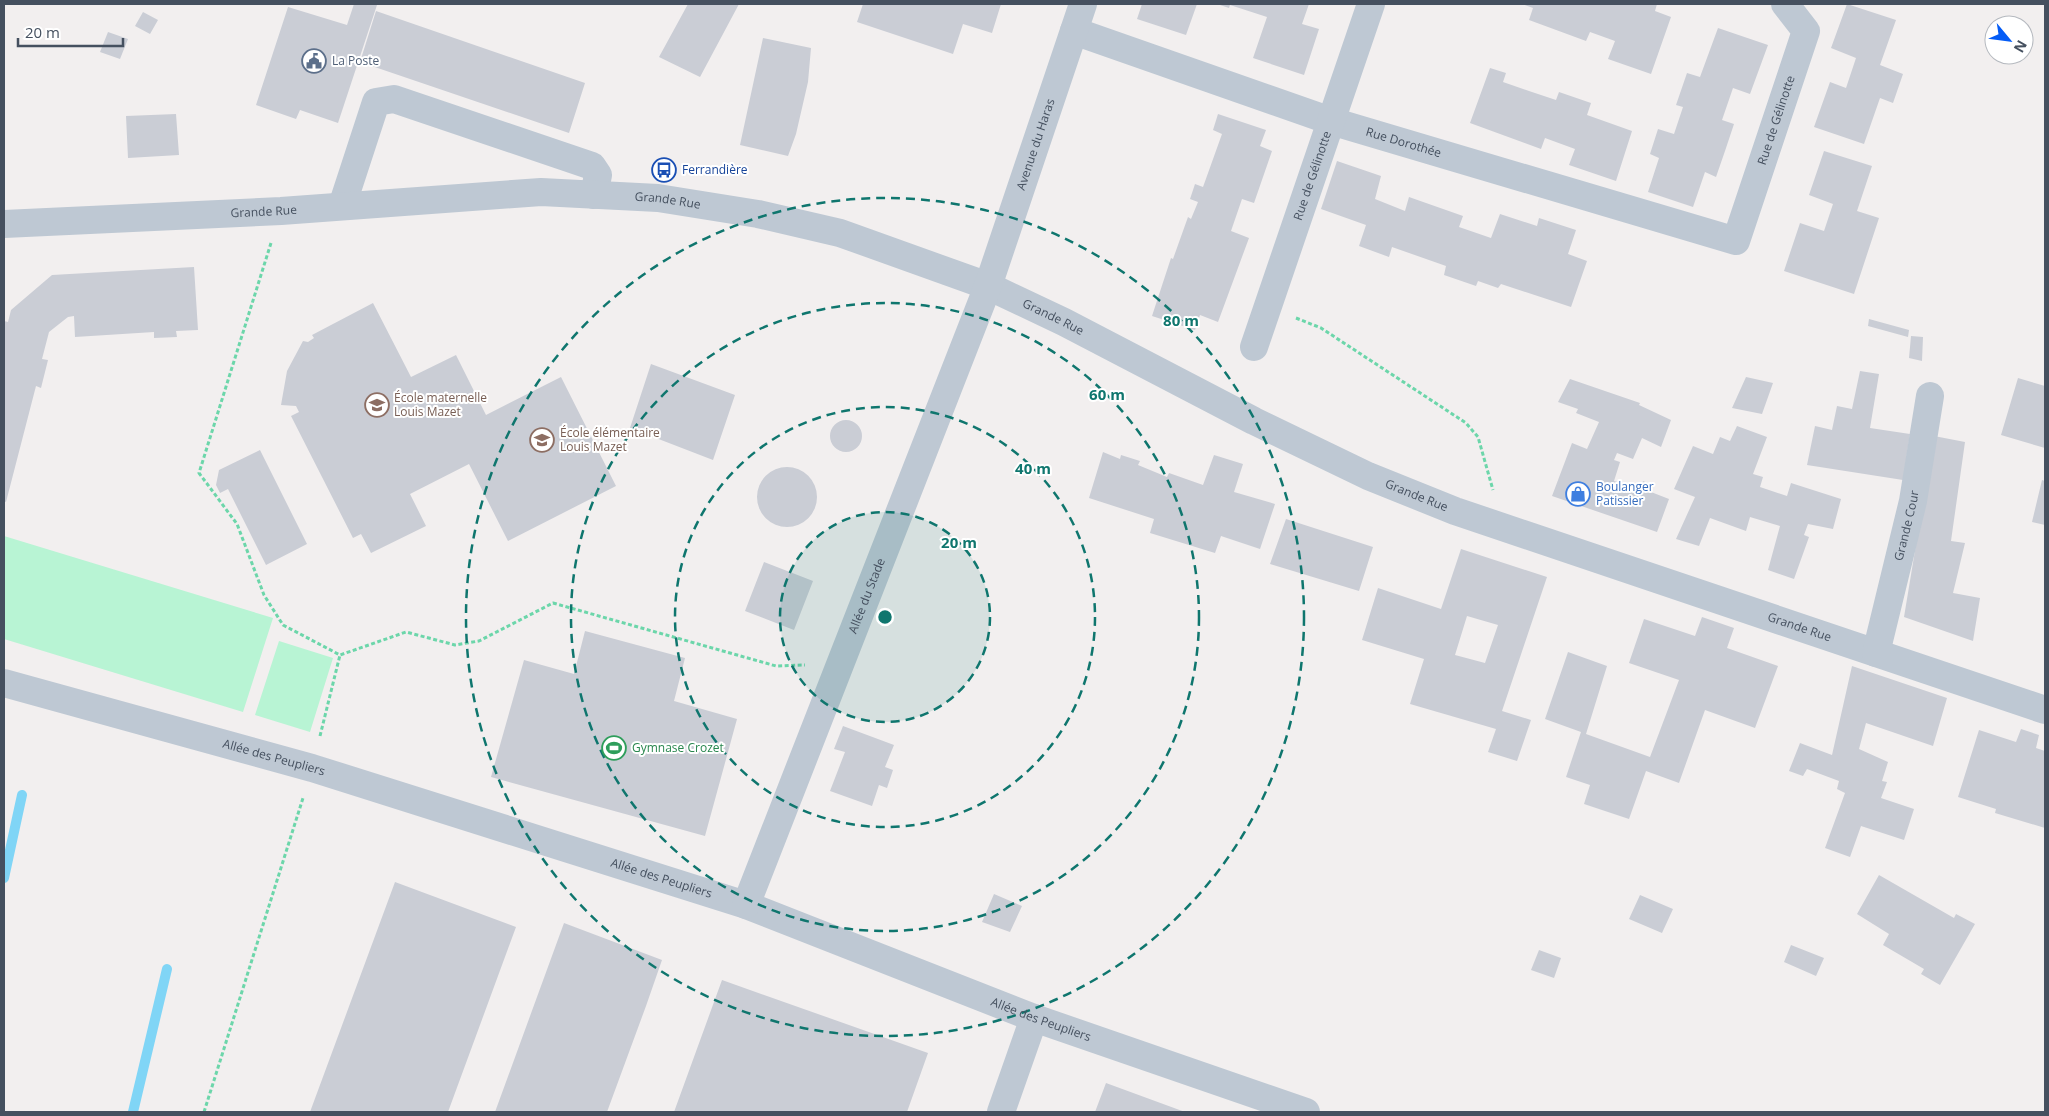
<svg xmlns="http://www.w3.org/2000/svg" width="2049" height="1116" viewBox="0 0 2049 1116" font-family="'Open Sans',sans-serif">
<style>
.pitch{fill:#b8f4d4}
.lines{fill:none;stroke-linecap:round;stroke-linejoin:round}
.stream{stroke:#80d5f6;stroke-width:10}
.building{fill:#cacdd5;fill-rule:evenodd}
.path{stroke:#6cd6aa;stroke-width:3;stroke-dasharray:4 2.5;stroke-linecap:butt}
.minor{stroke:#bec8d3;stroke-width:28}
.ring{fill:none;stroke:#0f766e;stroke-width:2.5;stroke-dasharray:9 6}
.labels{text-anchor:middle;stroke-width:4;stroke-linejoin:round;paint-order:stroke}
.service-label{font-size:12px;fill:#4e5e75;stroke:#fff;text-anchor:start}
.street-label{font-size:12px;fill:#45505f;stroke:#fff}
.transit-label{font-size:12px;fill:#164399;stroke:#fff;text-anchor:start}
.education-label{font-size:12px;fill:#785e54;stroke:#fff;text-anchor:start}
.shop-label{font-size:12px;fill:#366cbe;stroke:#fff;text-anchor:start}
.leisure-label{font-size:12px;fill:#27864d;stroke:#fff;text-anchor:start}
.centre{fill:#0f766e;stroke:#fff;stroke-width:2.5}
.ring-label{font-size:15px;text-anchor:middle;font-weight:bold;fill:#0f766e;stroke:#fff;stroke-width:4;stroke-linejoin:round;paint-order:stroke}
</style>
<rect width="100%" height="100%" fill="#f2efef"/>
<path class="pitch" d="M4 536 273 618 243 712 4 639Z
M279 641 333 658 310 732 255 715Z"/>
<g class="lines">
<path class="stream" d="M4 878 22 795
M133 1112 167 969"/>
</g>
<path class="building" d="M354 4 377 5 338 123 300 110 296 119 256 105 288 7 347 25Z
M688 4H739L700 77 659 57Z
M863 4H1001L992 33 963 24 953 54 857 22Z
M1142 4H1197L1186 35 1137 19Z
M1217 4H1309L1302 24 1319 29 1304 75 1253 58 1267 17 1230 5 1229 8Z
M1522 4H1657L1655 11 1671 17 1651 74 1608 59 1615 41 1590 32 1586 41 1529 20 1533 8Z
M1847 4 1896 20 1880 65 1903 74 1893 103 1880 98 1864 144 1814 127 1830 82 1846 88 1856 58 1831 48Z
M376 11 585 83 569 133 360 62Z
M143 12 158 20 150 34 135 26Z
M1718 28 1768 45 1750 94 1733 88 1722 120 1734 124 1725 151 1716 177 1705 172 1693 207 1648 192 1659 158 1650 154 1658 129 1674 134 1683 107 1676 105 1687 73 1700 77Z
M108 32 128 39 120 59 100 52Z
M763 38 811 48 808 82 796 134 788 156 740 145Z
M1490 68 1506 73 1503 82 1529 91 1556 100 1559 92 1591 103 1587 115 1632 131 1616 181 1569 165 1575 149 1545 138 1541 149 1470 123Z
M176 114 179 155 128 158 126 116Z
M1218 114 1266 130 1260 146 1272 151 1254 203 1242 199 1231 231 1249 238 1218 322 1200 315 1195 330 1152 316 1171 258 1173 259 1188 217 1191 219 1198 202 1190 199 1195 184 1203 187 1222 134 1213 130Z
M1824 151 1872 166 1857 211 1879 218 1854 294 1784 271 1800 223 1824 231 1833 204 1809 195Z
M1337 161 1381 176 1375 199 1405 211 1409 197 1463 216 1459 227 1491 238 1500 214 1537 226 1539 218 1576 230 1568 254 1587 261 1571 307 1501 284 1498 288 1478 281 1476 286 1444 275 1446 266 1392 247 1389 257 1359 246 1366 225 1321 209Z
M194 267 198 330 176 331 177 337 154 338V332L75 337 74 316 68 317 49 332 42 359 48 360 41 388 36 386 6 502 4 501V321L8 322 11 310 52 275Z
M373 303 411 377 456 355 486 415 561 377 616 486 508 541 469 464 410 494 426 526 371 553 361 534 353 538 291 416 299 412 296 406 281 405 287 371 303 341 308 342 314 338 312 335Z
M1869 319 1909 330 1908 337 1868 326Z
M1911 336 1923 337 1922 361 1909 358Z
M651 364 735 395 713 460 630 428Z
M1860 371 1879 374 1870 428 1910 434 1903 480 1807 465 1815 426 1832 430 1837 406 1852 409Z
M1746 377 1773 383 1762 414 1732 408Z
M2018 378 2045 386V448L2001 435Z
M1570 379 1640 403 1639 405 1671 420 1661 447 1642 438 1633 459 1617 453 1614 460 1620 462 1614 481 1640 489 1643 481 1653 485 1651 492 1669 499 1657 532 1552 496 1572 443 1587 449 1599 422 1576 413 1578 409 1558 402Z
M830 436a16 16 0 1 1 32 0a16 16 0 1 1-32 0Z
M1737 426 1767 437 1753 474 1763 477 1760 487 1787 496 1791 483 1841 499 1833 529 1808 524 1804 535 1809 537 1794 579 1768 570 1780 526 1750 517 1746 531 1710 518 1699 546 1676 539 1695 497 1674 489 1693 446 1713 454 1720 437 1730 441Z
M1934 436 1965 442 1951 541 1965 543 1953 593 1980 598 1973 641 1904 617Z
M260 450 307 544 266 565 228 489 220 493 216 485 219 470Z
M1103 452 1120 459 1121 455 1140 461 1138 465 1167 477 1169 473 1203 485 1214 455 1243 464 1234 492 1275 504 1260 549 1221 536 1215 553 1150 533 1154 519 1089 498Z
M757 497a30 30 0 1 1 60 0a30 30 0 1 1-60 0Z
M2042 480 2045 481V525L2032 522Z
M1286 519 1373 547 1359 591 1270 564Z
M1461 549 1547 577 1502 711 1531 720 1517 761 1488 752 1496 729 1410 704 1424 659 1362 640 1378 588 1441 609ZM1467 616 1498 625 1485 663 1455 655Z
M764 562 813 581 794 630 745 611Z
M1702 617 1734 628 1727 648 1778 666 1755 728 1705 710 1679 783 1646 771 1629 819 1584 804 1590 785 1566 777 1581 732 1545 719 1568 652 1607 666 1586 734 1650 757 1679 680 1629 663 1644 619 1695 636Z
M585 631 685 658 674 701 737 719 705 836 491 777 524 660 574 674Z
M1852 666 1947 698 1933 746 1866 723 1859 749 1888 762 1882 781 1887 782 1881 798 1914 809 1904 840 1861 826 1850 857 1825 848 1845 793 1837 789 1839 781 1807 769 1803 776 1789 771 1800 743 1832 755Z
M843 726 894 745 885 767 893 770 887 788 879 785 872 806 830 791 845 752 834 749Z
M2021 729 2039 735 2036 748 2045 751V828L1995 813 1996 809 1958 797 1979 730 2016 742Z
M1879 875 1954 918 1956 914 1975 924 1940 985 1921 974 1924 969 1883 945 1889 934 1857 914Z
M395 882 516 927 448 1112H310Z
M994 894 1022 906 1010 932 982 922Z
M1640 895 1673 909 1662 933 1629 919Z
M564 923 662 960 646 1006 607 1112H495Z
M1791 945 1824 958 1816 976 1784 962Z
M1539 950 1561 958 1554 978 1531 970Z
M722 980 928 1053 907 1112H674Z
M1106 1083 1185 1112H1095Z"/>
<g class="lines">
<path class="path" d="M271 243 199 473 237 524 264 595 283 625 340 655 406 632 455 645 479 641 553 603 776 666 805 665
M1296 318 1321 328 1466 423 1478 437 1493 490
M320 736 340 655
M204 1112 303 798"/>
<g class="minor">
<path id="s1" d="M1074 31 1331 121 1736 241 1806 31 1785 4"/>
<path d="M342 206 376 102 394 99 592 166 598 175 594 195"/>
<path id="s2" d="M4 224 281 211 541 192 658 198 758 214 840 233 988 286 1064 322 1254 421 1368 476 1455 511 2045 710"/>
<path id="s3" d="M1254 347 1371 4"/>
<path id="s4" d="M1876 653 1913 501 1930 396"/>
<path id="s5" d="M4 683 312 768 746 905 1034 1018 1306 1112"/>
<path id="s6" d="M746 905 988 286 1083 4"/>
<path d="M1001 1112 1034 1018"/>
</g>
</g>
<circle cx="885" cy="617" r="105" fill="#0f766e" fill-opacity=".12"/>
<g class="ring">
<circle cx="885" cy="617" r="105"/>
<circle cx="885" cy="617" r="210"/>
<circle cx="885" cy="617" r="314"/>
<circle cx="885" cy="617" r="419"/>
</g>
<defs>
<g id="civic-ring" transform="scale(1.25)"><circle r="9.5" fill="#fff" stroke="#5c6f8a" stroke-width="1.5"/><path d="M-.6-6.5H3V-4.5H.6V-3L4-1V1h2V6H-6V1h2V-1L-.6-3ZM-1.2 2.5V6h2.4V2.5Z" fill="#5c6f8a"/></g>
<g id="bus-ring" transform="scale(1.25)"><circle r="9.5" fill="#fff" stroke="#1a4fb4" stroke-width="1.5"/><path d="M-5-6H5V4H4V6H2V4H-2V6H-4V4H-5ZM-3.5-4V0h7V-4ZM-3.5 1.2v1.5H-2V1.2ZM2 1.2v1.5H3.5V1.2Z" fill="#1a4fb4"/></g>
<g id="school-ring" transform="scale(1.25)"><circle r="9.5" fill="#fff" stroke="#8d6e63" stroke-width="1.5"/><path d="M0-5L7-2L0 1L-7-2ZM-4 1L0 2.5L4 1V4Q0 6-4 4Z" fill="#8d6e63"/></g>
<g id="shop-ring" transform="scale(1.25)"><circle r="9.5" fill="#fff" stroke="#3f7fe0" stroke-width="1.5"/><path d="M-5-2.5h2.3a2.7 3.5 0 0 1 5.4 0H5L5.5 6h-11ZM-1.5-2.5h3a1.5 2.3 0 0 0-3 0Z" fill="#3f7fe0"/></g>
<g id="stadium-ring" transform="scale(1.25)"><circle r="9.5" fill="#fff" stroke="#2e9e5b" stroke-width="1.5"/><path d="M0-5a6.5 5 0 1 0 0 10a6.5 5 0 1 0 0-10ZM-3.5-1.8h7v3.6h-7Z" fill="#2e9e5b"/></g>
</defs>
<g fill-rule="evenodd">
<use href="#civic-ring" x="314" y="61"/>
<use href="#bus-ring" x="664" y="170"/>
<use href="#school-ring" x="377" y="405"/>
<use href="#school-ring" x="542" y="440"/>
<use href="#shop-ring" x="1578" y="494"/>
<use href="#stadium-ring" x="614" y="748"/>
</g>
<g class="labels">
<g class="service-label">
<text x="332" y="65">La Poste</text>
</g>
<g class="street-label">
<text dy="4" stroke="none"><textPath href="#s1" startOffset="822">Rue de Gélinotte</textPath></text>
<text dy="4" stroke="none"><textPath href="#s1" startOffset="348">Rue Dorothée</textPath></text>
<text dy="4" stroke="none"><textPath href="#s6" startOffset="814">Avenue du Haras</textPath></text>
<text dy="4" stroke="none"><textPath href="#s3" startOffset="181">Rue de Gélinotte</textPath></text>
<text dy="4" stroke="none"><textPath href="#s2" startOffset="665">Grande Rue</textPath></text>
<text dy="4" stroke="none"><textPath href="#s2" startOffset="260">Grande Rue</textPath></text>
<text dy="4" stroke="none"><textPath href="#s2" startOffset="1070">Grande Rue</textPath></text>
<text dy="4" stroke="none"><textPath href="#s2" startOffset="1475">Grande Rue</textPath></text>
<text dy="4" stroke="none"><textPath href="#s4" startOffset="131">Grande Cour</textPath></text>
<text dy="4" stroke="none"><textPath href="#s6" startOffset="332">Allée du Stade</textPath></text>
<text dy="4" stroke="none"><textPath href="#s2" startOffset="1880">Grande Rue</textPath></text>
<text dy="4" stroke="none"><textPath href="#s5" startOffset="280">Allée des Peupliers</textPath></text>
<text dy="4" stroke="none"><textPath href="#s5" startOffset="686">Allée des Peupliers</textPath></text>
<text dy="4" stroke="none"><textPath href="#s5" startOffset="1091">Allée des Peupliers</textPath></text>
</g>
<g class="transit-label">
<text x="682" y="174">Ferrandière</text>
</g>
<g class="education-label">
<text x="394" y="402">École maternelle<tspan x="394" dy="14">Louis Mazet</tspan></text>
<text x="560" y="437">École élémentaire<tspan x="560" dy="14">Louis Mazet</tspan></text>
</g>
<g class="shop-label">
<text x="1596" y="491">Boulanger<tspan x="1596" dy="14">Patissier</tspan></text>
</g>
<g class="leisure-label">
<text x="632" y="752">Gymnase Crozet</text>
</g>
</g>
<circle cx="885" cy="617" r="8" class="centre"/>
<g class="ring-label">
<text x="1181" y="326">80 m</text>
<text x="1107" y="400">60 m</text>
<text x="1033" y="474">40 m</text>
<text x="959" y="548">20 m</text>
</g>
<rect width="2049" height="1116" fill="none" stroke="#45505f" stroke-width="10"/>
<g transform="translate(2009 40) rotate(119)"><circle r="24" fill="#ffffff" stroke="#b5b9bf"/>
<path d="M0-4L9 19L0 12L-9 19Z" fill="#045cf6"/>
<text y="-8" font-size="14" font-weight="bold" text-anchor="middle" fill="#45505f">N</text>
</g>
<path d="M18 38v8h105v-8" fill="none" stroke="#45505f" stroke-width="2.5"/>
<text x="25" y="38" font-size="15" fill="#45505f" stroke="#ffffff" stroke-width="4" paint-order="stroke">20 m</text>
</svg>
